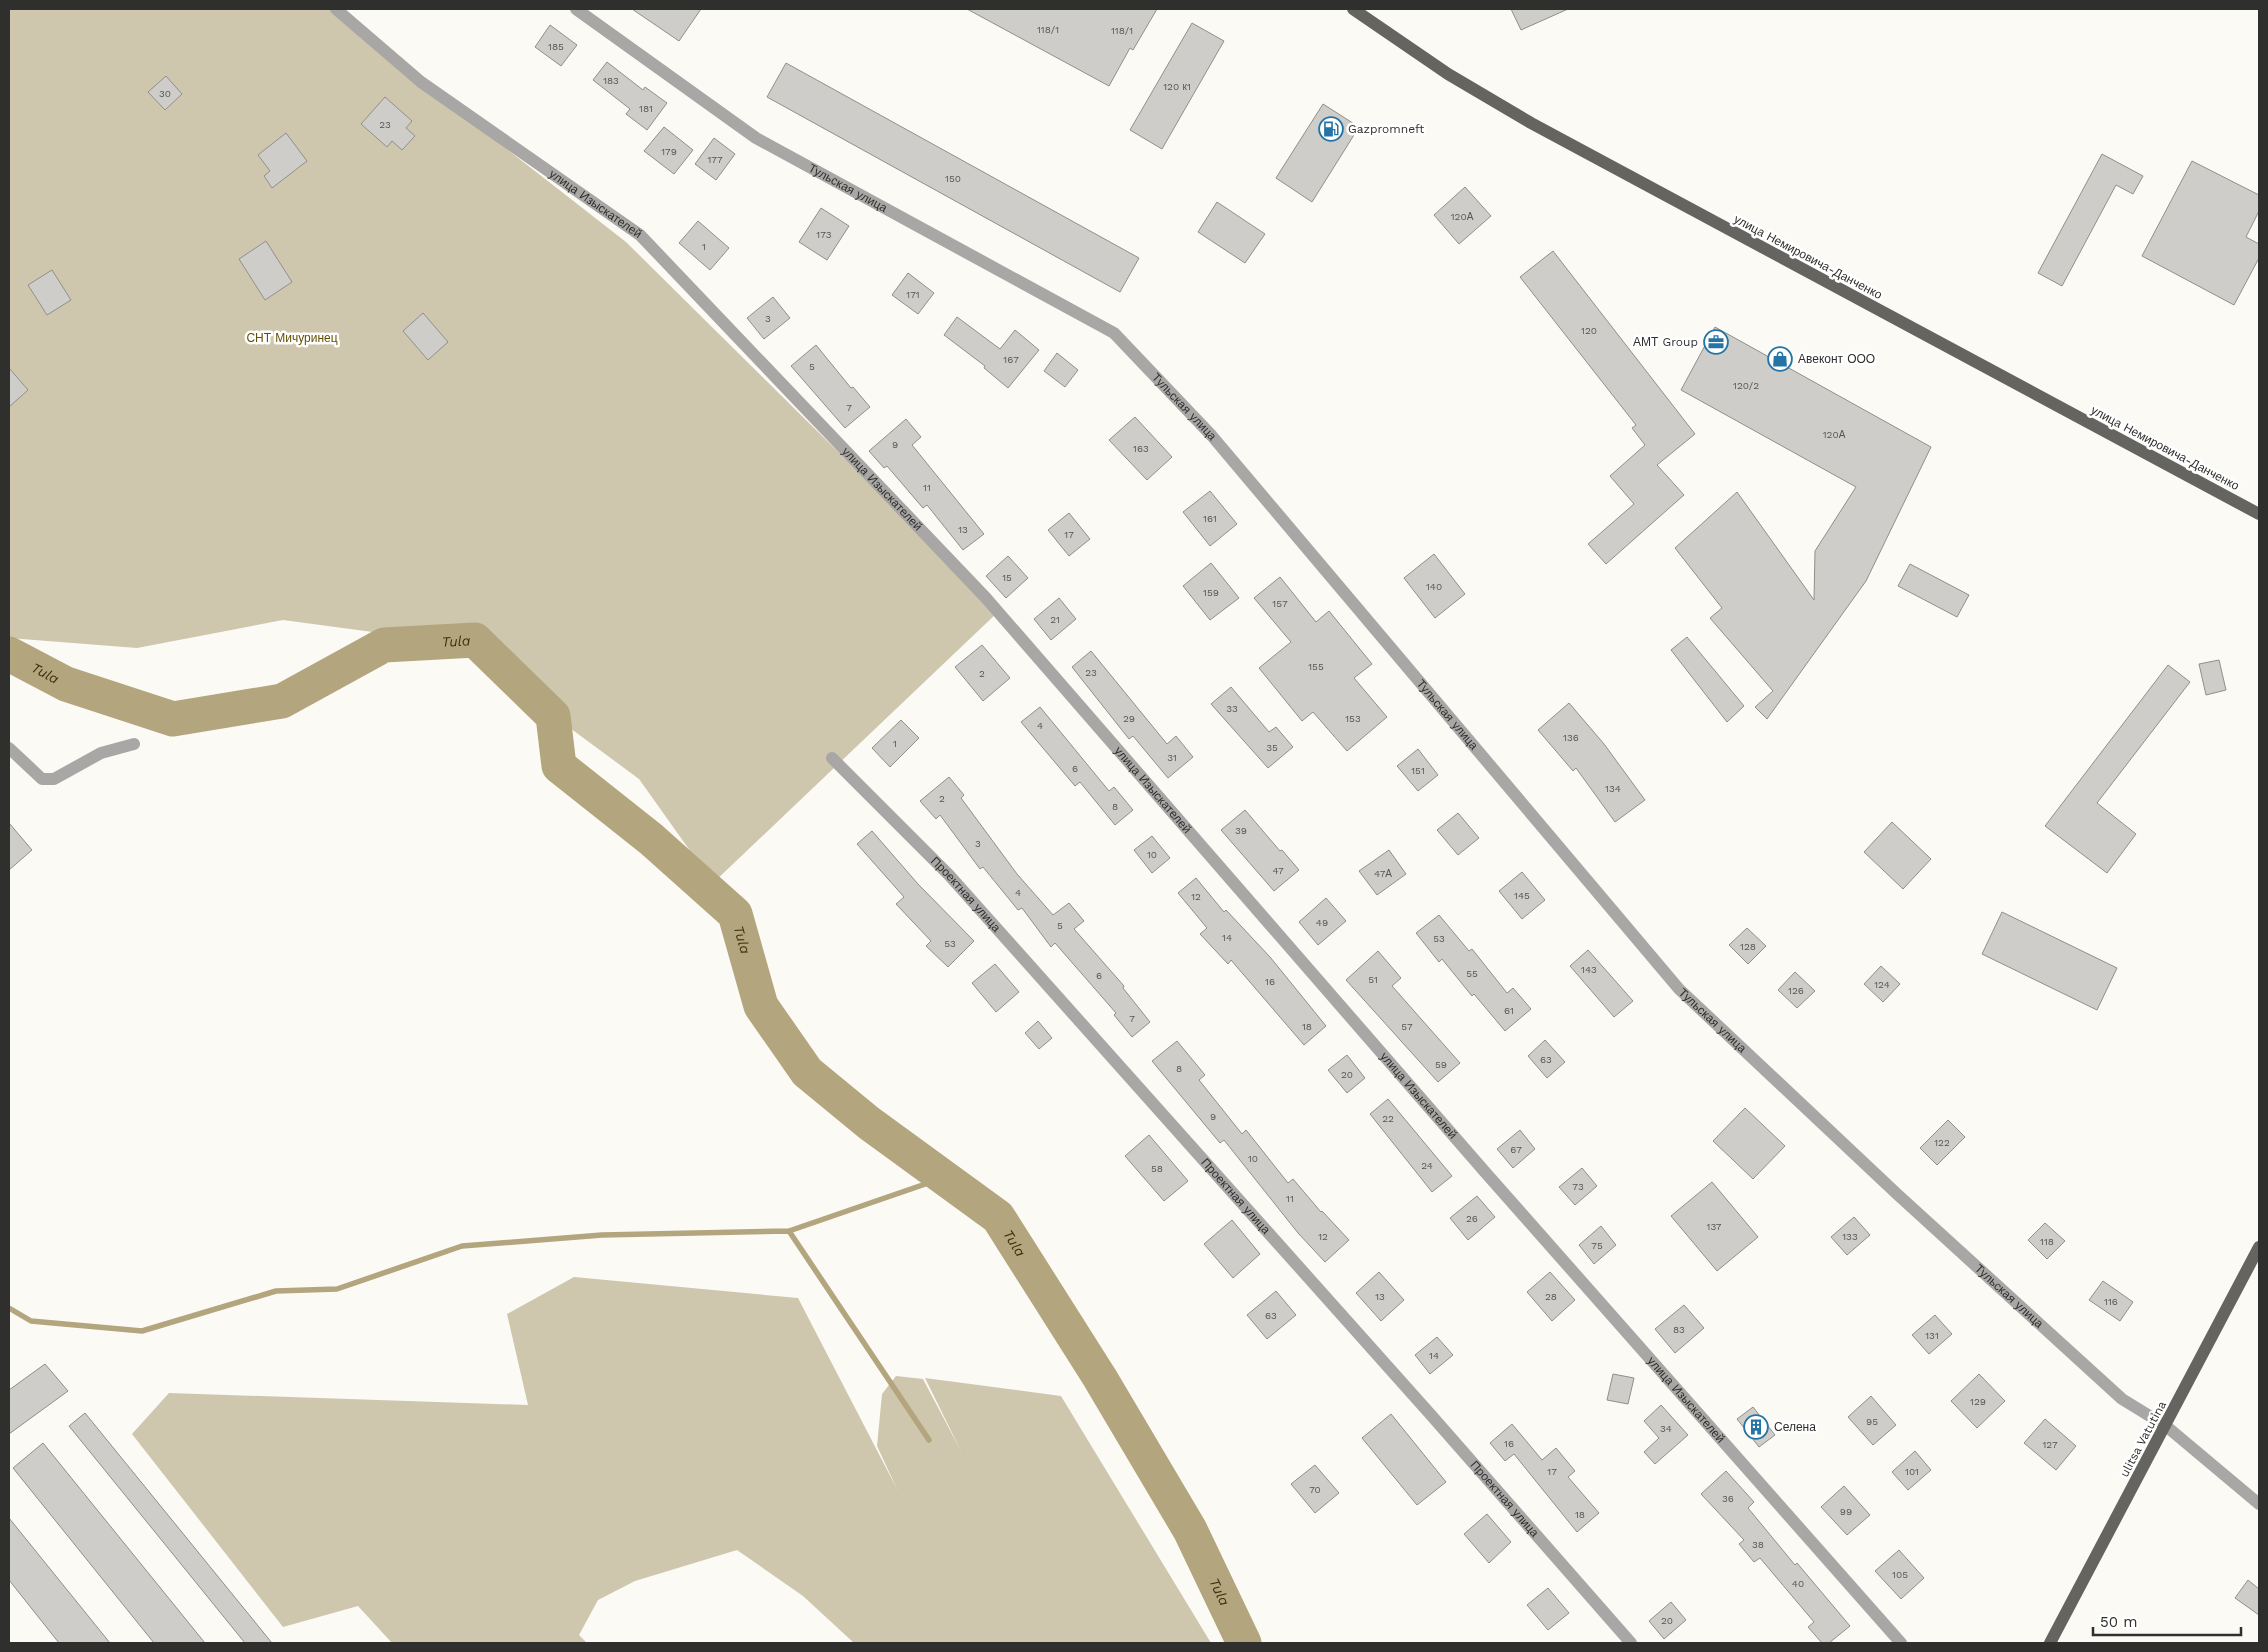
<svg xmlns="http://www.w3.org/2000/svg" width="2268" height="1652" viewBox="0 0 2268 1652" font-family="'Work Sans',sans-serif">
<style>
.green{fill:#cfc6ae}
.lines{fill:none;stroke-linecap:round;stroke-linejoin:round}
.stream{stroke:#b3a57d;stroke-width:5.5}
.river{stroke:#b3a57d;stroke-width:35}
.building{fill:#cecdc9;stroke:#908f8b}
.minor{stroke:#a8a7a5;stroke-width:12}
.primary{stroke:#656461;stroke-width:12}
.labels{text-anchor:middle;stroke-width:5;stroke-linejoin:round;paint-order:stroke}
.number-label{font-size:10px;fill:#575654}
.poi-label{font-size:12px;fill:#2f2f2d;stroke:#fff;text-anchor:start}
.street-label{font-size:12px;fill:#2f2f2d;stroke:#fff}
.park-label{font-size:12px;fill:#645006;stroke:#fff}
.water-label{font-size:14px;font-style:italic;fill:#3a2f0d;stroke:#fff}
</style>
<rect width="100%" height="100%" fill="#fbfaf5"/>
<path class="green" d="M9 9H336L421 82 626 242 986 598 998 612 713 883 639 779 455 643 283 620 137 648 9 638Z
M574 1277 798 1298 897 1489 877 1446 882 1394 896 1376 923 1379 961 1451 925 1378 1061 1396 1211 1643H854L803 1596 737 1550 635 1581 598 1600 579 1635 587 1643H392L358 1606 283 1627 132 1434 169 1393 528 1405 507 1314Z"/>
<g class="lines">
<path class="stream" d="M789 1231 929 1440
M9 1308 31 1321 142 1331 276 1291 337 1289 462 1246 602 1235 789 1231 937 1180 998 1217"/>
<path class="river" id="s1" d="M9 654 66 684 173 719 282 701 384 645 475 640 553 716 559 766 651 839 735 914 761 1006 807 1072 869 1123 998 1217 1100 1378 1190 1530 1244 1643"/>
</g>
<path class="building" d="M632 9H701L679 41Z
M967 9H1157L1133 50 1130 48 1109 86Z
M1511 9H1568L1521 30Z
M1192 23 1224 41 1162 149 1130 130Z
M550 25 577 45 561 66 535 47Z
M607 62 643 90 645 87 667 103 647 130 626 114 630 109 593 80Z
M786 63 1139 258 1120 292 767 97Z
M166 76 182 94 165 110 148 92Z
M385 97 412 121 406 128 415 136 402 150 392 141 387 147 361 124Z
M1323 104 1359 127 1312 202 1276 178Z
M664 127 693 150 674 174 644 151Z
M286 133 307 161 272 188 264 176 270 171 258 155Z
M714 138 735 154 716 180 695 164Z
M2102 154 2143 176 2133 194 2116 185 2062 286 2038 273Z
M2192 161 2259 195V211L2246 237 2259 244V258L2234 305 2142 256Z
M1465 187 1491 216 1459 244 1434 215Z
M1217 202 1265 234 1245 263 1198 232Z
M821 208 849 226 827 260 799 242Z
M698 221 729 248 710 270 679 243Z
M266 241 292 282 265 300 239 259Z
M1553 251 1695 434 1657 465 1684 495 1606 564 1588 544 1634 504 1610 476 1645 445 1632 428 1636 425 1520 277Z
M52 270 71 300 47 315 28 285Z
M908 273 934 293 918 314 892 295Z
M773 297 790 318 764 339 747 318Z
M423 313 448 342 428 360 403 331Z
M957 317 1000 349 1015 330 1039 350 1008 388 984 368 985 366 944 335Z
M1715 327 1931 447 1866 581 1767 719 1755 707 1773 691 1710 618 1722 608 1675 548 1737 492 1814 600 1815 551 1856 487 1681 390Z
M816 345 851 388 853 387 870 407 845 428 791 366Z
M1057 353 1078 370 1065 387 1044 371Z
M9 368 28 390 9 407Z
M1135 417 1172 457 1147 480 1109 440Z
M906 419 921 437 912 445 984 534 963 550 927 505 923 508 887 466 884 468 869 451Z
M1210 491 1237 524 1210 546 1183 512Z
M1069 513 1090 539 1069 556 1048 530Z
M1434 554 1465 594 1435 618 1404 578Z
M1008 556 1028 578 1006 598 986 576Z
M1211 563 1239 598 1210 620 1183 586Z
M1910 564 1969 595 1957 617 1898 586Z
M1280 577 1316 622 1329 611 1372 664 1354 678 1387 717 1347 751 1313 712 1302 721 1259 668 1291 642 1254 598Z
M1059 598 1076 619 1051 640 1034 619Z
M1687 637 1744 706 1727 722 1671 650Z
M982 645 1010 678 983 701 955 667Z
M1091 651 1167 744 1176 736 1193 757 1168 778 1133 736 1129 739 1072 667Z
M2219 660 2226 690 2206 695 2199 664Z
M2168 665 2190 682 2097 803 2136 834 2107 873 2045 826Z
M1231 687 1269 732 1276 727 1293 747 1268 768 1211 704Z
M1569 703 1604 744 1645 800 1615 822 1576 768 1573 771 1538 730Z
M1040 707 1109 791 1114 787 1133 810 1115 825 1080 782 1075 786 1021 722Z
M901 720 919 738 890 767 872 748Z
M1418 749 1438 775 1418 791 1397 766Z
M949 777 964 795 961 798 1017 874 1053 915 1069 903 1084 921 1074 929 1124 986 1123 988 1150 1022 1132 1037 1114 1015 1116 1013 1055 943 1051 947 1022 908 1018 910 983 867 980 869 940 815 936 819 920 801Z
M1245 810 1280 851 1282 850 1299 870 1274 891 1221 830Z
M1458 813 1479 838 1458 855 1437 830Z
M1892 822 1931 859 1903 889 1864 852Z
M9 823 32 850 9 870Z
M872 831 918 884 974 941 948 967 926 946 931 941 896 904 904 897 857 844Z
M1152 836 1170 858 1152 873 1134 850Z
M1389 850 1406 874 1377 895 1359 871Z
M1522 872 1545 900 1522 919 1499 891Z
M1196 878 1224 912 1226 910 1270 957 1326 1026 1304 1045 1231 960 1228 964 1200 934 1207 928 1178 893Z
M1326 898 1346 921 1318 945 1299 922Z
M2002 912 2117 968 2097 1010 1982 954Z
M1439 915 1469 951 1472 949 1507 993 1513 988 1531 1009 1505 1031 1474 994 1472 996 1442 959 1439 962 1416 933Z
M1747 928 1766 946 1748 964 1729 945Z
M1588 950 1633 1001 1614 1017 1570 966Z
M1378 951 1401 978 1392 986 1460 1063 1438 1082 1346 980Z
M995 964 1019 992 996 1012 972 983Z
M1881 966 1900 984 1883 1002 1864 984Z
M1795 972 1815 991 1797 1008 1778 990Z
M1038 1021 1052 1038 1039 1049 1025 1033Z
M1545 1040 1565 1062 1547 1078 1528 1056Z
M1177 1041 1205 1075 1199 1080 1242 1134 1246 1130 1288 1183 1293 1179 1321 1212 1322 1211 1349 1240 1325 1262 1298 1233 1224 1140 1220 1143 1152 1061Z
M1347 1055 1365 1078 1347 1093 1328 1070Z
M1388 1099 1452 1176 1432 1192 1370 1114Z
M1745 1108 1785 1146 1753 1179 1713 1141Z
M1948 1120 1965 1137 1937 1165 1920 1148Z
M1520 1130 1535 1149 1513 1168 1497 1149Z
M1149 1135 1188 1181 1164 1201 1125 1156Z
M1582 1168 1597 1186 1575 1205 1559 1187Z
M1712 1182 1758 1237 1717 1271 1671 1216Z
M1477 1196 1495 1217 1468 1240 1450 1218Z
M1854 1217 1870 1235 1847 1255 1831 1237Z
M1232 1220 1260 1254 1233 1278 1204 1244Z
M2045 1223 2065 1241 2047 1259 2028 1240Z
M1601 1226 1616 1245 1594 1264 1579 1245Z
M1379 1272 1404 1300 1381 1321 1356 1293Z
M1550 1272 1575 1300 1552 1321 1527 1292Z
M2103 1281 2133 1302 2120 1321 2089 1300Z
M1276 1291 1296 1315 1267 1339 1247 1315Z
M1684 1305 1704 1328 1675 1353 1655 1329Z
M1935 1315 1952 1334 1929 1354 1912 1335Z
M1437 1337 1453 1355 1430 1374 1415 1355Z
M45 1364 68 1391 9 1434V1390Z
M1613 1374 1634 1378 1628 1404 1607 1400Z
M1979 1374 2005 1401 1977 1428 1951 1401Z
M1871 1396 1896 1425 1873 1445 1848 1417Z
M1661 1405 1688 1435 1655 1464 1644 1452 1659 1438 1644 1421Z
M1753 1407 1775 1435 1759 1447 1737 1419Z
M85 1413 272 1643H245L69 1426Z
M1391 1414 1446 1482 1417 1505 1362 1438Z
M2045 1419 2076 1446 2056 1470 2024 1443Z
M1512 1424 1542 1460 1556 1448 1575 1471 1568 1477 1599 1513 1577 1532 1514 1454 1505 1461 1490 1443Z
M43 1443 205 1643H154L13 1468Z
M1915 1451 1931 1470 1908 1490 1892 1472Z
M1315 1465 1339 1493 1315 1513 1291 1484Z
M1726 1471 1754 1502 1748 1508 1795 1565 1797 1563 1850 1626 1829 1643H1822L1808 1627 1814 1622 1760 1558 1754 1562 1739 1544 1744 1540 1701 1494Z
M1844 1486 1870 1515 1847 1535 1821 1507Z
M1487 1514 1511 1542 1489 1563 1464 1534Z
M9 1518 110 1643H59L9 1580Z
M1899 1550 1924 1578 1901 1599 1875 1571Z
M2248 1580 2259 1589V1615L2235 1598Z
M1548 1588 1569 1613 1548 1630 1527 1605Z
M1671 1602 1686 1620 1664 1639 1649 1621Z"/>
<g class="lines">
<g class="minor">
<path id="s2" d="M336 9 421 82 640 235 986 598 1485 1172 1901 1643"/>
<path id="s3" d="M576 9 756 138 1114 333 1212 436 1679 989 1897 1194 2122 1399 2166 1426 2259 1504"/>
<path d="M9 748 42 779H54L101 753 134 744"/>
<path id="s4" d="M832 758 949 875 1431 1415 1631 1643"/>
</g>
<path class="primary" d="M1353 9 1448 74 1531 123 2259 514
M2050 1643 2259 1247"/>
</g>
<defs>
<g id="fuel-ring" transform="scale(1.25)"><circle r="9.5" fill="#fff" stroke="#2574a6" stroke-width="1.5"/><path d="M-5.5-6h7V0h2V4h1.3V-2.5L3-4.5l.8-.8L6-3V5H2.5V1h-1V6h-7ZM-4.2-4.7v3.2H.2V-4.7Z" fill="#2574a6"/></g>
<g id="office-ring" transform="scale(1.25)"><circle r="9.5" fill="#fff" stroke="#2574a6" stroke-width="1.5"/><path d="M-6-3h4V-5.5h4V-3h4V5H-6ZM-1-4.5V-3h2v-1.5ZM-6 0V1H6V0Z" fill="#2574a6"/></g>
<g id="shop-ring" transform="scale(1.25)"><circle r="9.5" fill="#fff" stroke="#2574a6" stroke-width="1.5"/><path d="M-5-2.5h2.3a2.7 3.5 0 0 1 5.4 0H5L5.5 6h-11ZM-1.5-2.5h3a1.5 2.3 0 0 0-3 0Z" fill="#2574a6"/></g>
<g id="building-ring" transform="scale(1.25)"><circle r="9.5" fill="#fff" stroke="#2574a6" stroke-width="1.5"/><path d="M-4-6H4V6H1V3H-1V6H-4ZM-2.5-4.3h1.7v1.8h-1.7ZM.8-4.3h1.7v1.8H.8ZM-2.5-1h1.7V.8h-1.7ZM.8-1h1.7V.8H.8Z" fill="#2574a6"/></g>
</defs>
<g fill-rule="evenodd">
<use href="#fuel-ring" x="1331" y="129"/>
<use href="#office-ring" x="1716" y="342"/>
<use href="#shop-ring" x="1780" y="359"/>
<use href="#building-ring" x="1756" y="1427"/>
</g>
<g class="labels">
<g class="number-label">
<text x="1048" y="33">118/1</text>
<text x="1122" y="34">118/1</text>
<text x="556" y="50">185</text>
<text x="611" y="84">183</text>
<text x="1177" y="90">120 к1</text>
<text x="165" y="97">30</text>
<text x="646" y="112">181</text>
<text x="385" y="128">23</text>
<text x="669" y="155">179</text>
<text x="715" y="163">177</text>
<text x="953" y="182">150</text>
<text x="1462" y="220">120А</text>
<text x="824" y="238">173</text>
<text x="704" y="250">1</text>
<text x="913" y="298">171</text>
<text x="768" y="322">3</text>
<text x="1589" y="334">120</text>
<text x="1011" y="363">167</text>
<text x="812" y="370">5</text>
<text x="1746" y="389">120/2</text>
<text x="849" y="411">7</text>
<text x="1834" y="438">120А</text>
<text x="895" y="448">9</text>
<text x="1141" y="452">163</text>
<text x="927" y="491">11</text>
<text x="1210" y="522">161</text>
<text x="963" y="533">13</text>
<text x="1069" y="538">17</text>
<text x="1007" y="581">15</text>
<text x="1434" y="590">140</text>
<text x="1211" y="596">159</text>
<text x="1280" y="607">157</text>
<text x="1055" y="623">21</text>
<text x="1316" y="670">155</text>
<text x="1091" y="676">23</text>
<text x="982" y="677">2</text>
<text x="1232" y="712">33</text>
<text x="1129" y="722">29</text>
<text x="1353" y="722">153</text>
<text x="1040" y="729">4</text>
<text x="1571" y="741">136</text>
<text x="895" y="747">1</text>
<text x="1272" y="751">35</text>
<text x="1172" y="761">31</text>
<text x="1075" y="772">6</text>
<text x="1418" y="774">151</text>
<text x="1613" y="792">134</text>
<text x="942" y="802">2</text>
<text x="1115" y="810">8</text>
<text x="1241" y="834">39</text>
<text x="978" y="847">3</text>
<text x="1152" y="858">10</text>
<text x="1278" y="874">47</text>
<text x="1383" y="877">47А</text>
<text x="1018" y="896">4</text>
<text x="1522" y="899">145</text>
<text x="1196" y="900">12</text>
<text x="1322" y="926">49</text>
<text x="1060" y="929">5</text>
<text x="1227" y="941">14</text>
<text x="1439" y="942">53</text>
<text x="950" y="947">53</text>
<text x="1748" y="950">128</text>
<text x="1589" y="973">143</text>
<text x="1472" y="977">55</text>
<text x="1099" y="979">6</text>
<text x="1373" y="983">51</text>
<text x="1270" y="985">16</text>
<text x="1882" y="988">124</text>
<text x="1796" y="994">126</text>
<text x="1509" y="1014">61</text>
<text x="1132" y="1022">7</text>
<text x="1307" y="1030">18</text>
<text x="1407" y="1030">57</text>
<text x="1546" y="1063">63</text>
<text x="1441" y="1068">59</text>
<text x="1179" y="1072">8</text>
<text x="1347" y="1078">20</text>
<text x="1213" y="1120">9</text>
<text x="1388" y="1122">22</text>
<text x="1942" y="1146">122</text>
<text x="1516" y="1153">67</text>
<text x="1253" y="1162">10</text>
<text x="1427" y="1169">24</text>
<text x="1157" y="1172">58</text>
<text x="1578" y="1190">73</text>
<text x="1290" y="1202">11</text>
<text x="1472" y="1222">26</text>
<text x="1714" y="1230">137</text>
<text x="1323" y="1240">12</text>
<text x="1850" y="1240">133</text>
<text x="2047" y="1245">118</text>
<text x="1597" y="1249">75</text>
<text x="1380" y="1300">13</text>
<text x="1551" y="1300">28</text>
<text x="2111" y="1305">116</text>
<text x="1271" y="1319">63</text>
<text x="1679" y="1333">83</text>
<text x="1932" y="1339">131</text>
<text x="1434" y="1359">14</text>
<text x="1978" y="1405">129</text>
<text x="1872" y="1425">95</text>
<text x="1666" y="1432">34</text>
<text x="1509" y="1447">16</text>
<text x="2050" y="1448">127</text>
<text x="1552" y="1475">17</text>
<text x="1912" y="1475">101</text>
<text x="1315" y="1493">70</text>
<text x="1728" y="1502">36</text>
<text x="1846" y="1515">99</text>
<text x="1580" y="1518">18</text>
<text x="1758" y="1548">38</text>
<text x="1900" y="1578">105</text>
<text x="1798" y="1587">40</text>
<text x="1667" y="1624">20</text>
</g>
<g class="poi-label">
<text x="1348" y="133">Gazpromneft</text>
<text x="1698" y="346" text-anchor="end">АМТ Group</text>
<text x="1798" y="363">Авеконт ООО</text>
<text x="1774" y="1431">Селена</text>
</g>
<g class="street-label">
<text dy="4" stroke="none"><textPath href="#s3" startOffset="326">Тульская улица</textPath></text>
<text dy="4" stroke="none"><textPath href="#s2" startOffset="325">улица Изыскателей</textPath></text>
<text transform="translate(1808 257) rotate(28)" y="4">улица Немировича-Данченко</text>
<text dy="4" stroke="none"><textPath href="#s3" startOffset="731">Тульская улица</textPath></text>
<text transform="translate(2165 448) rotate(28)" y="4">улица Немировича-Данченко</text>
<text dy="4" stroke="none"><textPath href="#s2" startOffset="730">улица Изыскателей</textPath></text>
<text dy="4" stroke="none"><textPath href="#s3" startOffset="1136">Тульская улица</textPath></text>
<text dy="4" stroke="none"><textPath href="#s2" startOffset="1135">улица Изыскателей</textPath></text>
<text dy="4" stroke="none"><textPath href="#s4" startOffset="191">Проектная улица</textPath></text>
<text dy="4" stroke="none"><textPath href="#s3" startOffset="1541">Тульская улица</textPath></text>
<text dy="4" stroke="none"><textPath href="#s2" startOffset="1540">улица Изыскателей</textPath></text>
<text dy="4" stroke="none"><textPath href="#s4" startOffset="596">Проектная улица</textPath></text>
<text dy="4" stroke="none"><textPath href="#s3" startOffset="1946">Тульская улица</textPath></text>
<text dy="4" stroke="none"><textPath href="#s2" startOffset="1945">улица Изыскателей</textPath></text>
<text transform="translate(2143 1439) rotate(-62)" y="4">ulitsa Vatutina</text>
<text dy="4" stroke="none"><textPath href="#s4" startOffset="1001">Проектная улица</textPath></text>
</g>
<g class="park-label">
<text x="292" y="342">СНТ Мичуринец</text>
</g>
<g class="water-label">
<text dy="5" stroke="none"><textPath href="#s1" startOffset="476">Tula</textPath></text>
<text dy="5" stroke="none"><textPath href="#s1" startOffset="41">Tula</textPath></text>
<text dy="5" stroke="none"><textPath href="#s1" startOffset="911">Tula</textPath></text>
<text dy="5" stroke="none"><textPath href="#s1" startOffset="1331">Tula</textPath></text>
<text dy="5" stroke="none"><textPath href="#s1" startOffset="1736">Tula</textPath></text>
</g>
</g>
<rect width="2268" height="1652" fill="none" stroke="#2f2f2d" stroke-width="20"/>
<path d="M2093 1627v8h148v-8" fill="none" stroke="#2f2f2d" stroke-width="2.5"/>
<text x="2100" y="1627" font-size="15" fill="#2f2f2d" stroke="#ffffff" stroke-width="4" paint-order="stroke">50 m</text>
</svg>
